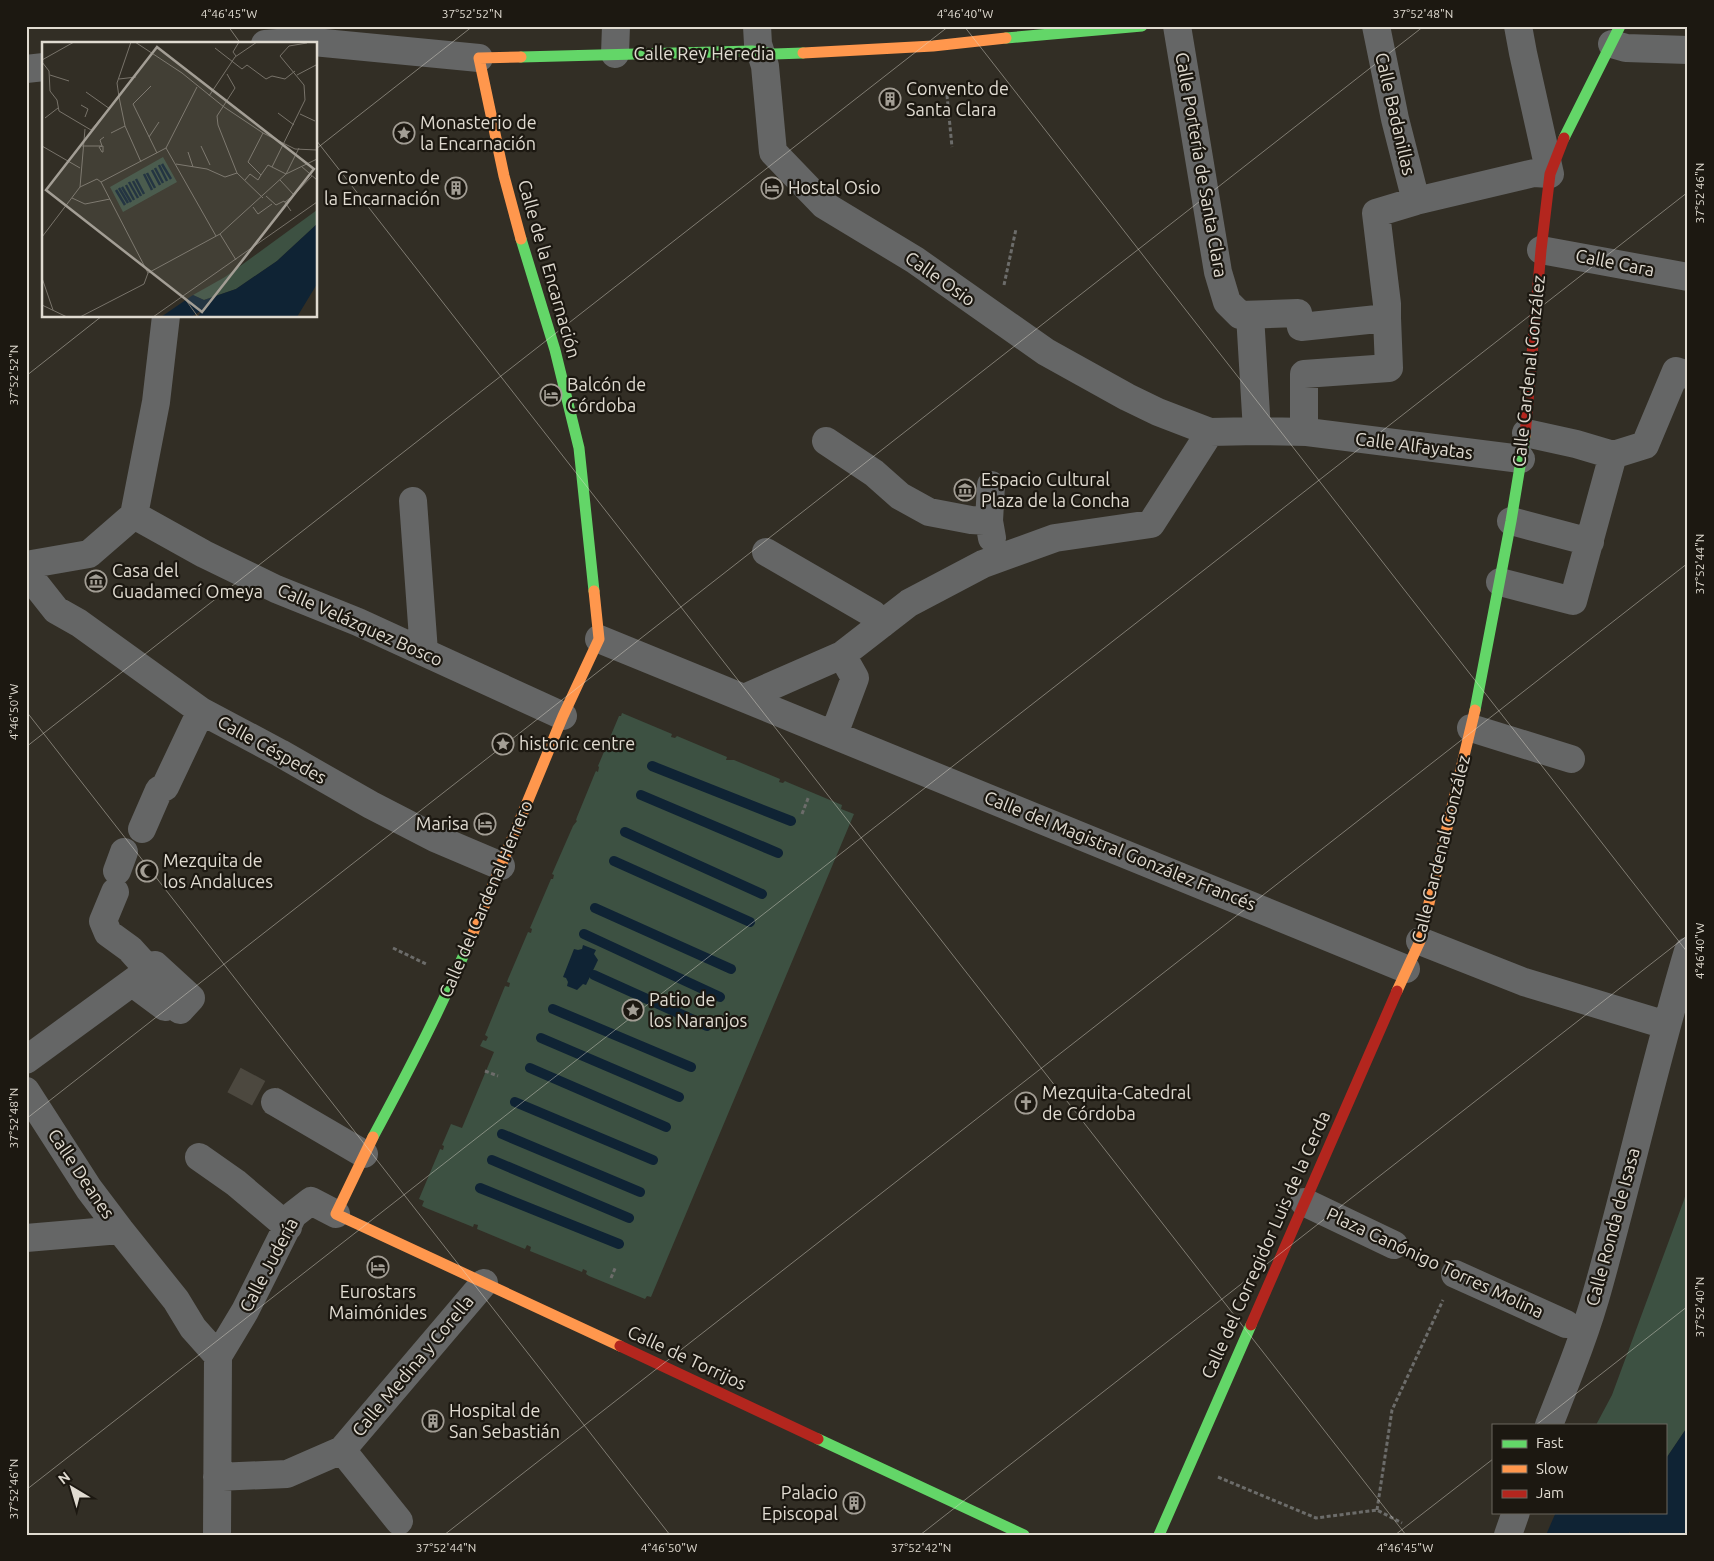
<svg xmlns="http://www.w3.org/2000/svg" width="1714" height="1561" viewBox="0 0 1714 1561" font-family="Ubuntu,sans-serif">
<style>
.green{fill:#3d5142}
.water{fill:#0f2334}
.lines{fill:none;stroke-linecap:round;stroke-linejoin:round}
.stream{stroke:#0f2334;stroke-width:10}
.street-tunnel{stroke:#4c483f;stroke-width:28;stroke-dasharray:28 14;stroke-linecap:butt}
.path{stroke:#6c6c6a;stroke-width:3;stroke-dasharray:4 2.5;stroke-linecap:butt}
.street{stroke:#656666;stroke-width:28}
.fast{stroke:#63d668;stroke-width:11}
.slow{stroke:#ff974d;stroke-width:11}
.jam{stroke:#b3261e;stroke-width:11}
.ticks{fill:none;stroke:#e0dbd1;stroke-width:1;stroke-opacity:0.45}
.labels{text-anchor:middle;stroke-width:4.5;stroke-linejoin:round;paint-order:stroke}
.street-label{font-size:18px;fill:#e0dbd1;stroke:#1c1811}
.poi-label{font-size:18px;fill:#e0dbd1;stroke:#1c1811;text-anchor:start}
.inset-river{fill:none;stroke:#0f2334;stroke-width:2.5}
.inset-road{fill:none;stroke:#78736a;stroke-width:1}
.view{fill:#a39e95;fill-opacity:0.15;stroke:#a39e95;stroke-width:2.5}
.inset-edge{fill:none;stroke:#e0dbd1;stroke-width:2.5}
.neatline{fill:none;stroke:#e0dbd1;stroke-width:2}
.ticks-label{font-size:12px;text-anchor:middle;fill:#e0dbd1}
</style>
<rect width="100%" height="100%" fill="#322e25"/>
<path class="green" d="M622 713 672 734 671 737 675 738 677 736 727 757 726 760H734L780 779 779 782 783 783 785 781 787 782 842 805 841 809 854 814 651 1297 647 1296 645 1299 589 1276 586 1274 587 1271 583 1269 582 1272 530 1251 531 1247 527 1245 525 1249 477 1229 478 1225 474 1224 473 1227 426 1208 422 1206 424 1201 419 1199 440 1149 443 1150 444 1146 442 1145 451 1124 462 1128 494 1052 480 1046 483 1040 486 1041 488 1037 485 1035 505 986 509 987 510 983 507 982 508 979 528 932 531 933 532 929 530 928 551 879H553L554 875 552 874 573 826 577 821 576 820 577 817 595 773 596 771 598 772 599 767 598 766 619 716H621Z
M1688 1186V1426L1665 1460V1425H1596L1612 1395 1684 1200Z"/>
<path class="water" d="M583 945 596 950 594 954 598 960 586 985 583 984 577 990 567 986 568 982 566 978 563 977 574 949 578 950 582 949Z
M1688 1426V1535H1630V1532L1626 1535H1546L1556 1512H1665V1460Z"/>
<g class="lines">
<path class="stream" d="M652 766 791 821
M641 795 778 853
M625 832 762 894
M614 861 750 922
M595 908 731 969
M584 934 720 997
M594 975 707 1026
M553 1009 691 1067
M541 1038 679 1097
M530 1068 666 1127
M515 1102 653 1160
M502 1134 640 1192
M492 1160 629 1218
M480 1188 619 1244"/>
<path class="street-tunnel" d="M234 1080 275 1102"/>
<path class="path" d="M947 95 952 147
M1004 285 1016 229
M802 814 809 796
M393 948 428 965
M485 1071 498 1076
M611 1278 616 1266
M1218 1477 1316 1518 1377 1510 1402 1523
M1377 1510 1392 1410 1443 1300"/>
<path class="street" d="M757 26 758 44 765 66 773 152 824 205 915 260 1046 352 1127 397 1158 412 1210 432 1257 431 1307 432 1521 459
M1177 26 1218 272 1227 302 1240 315 1298 313 1301 327 1387 318 1389 368 1304 374V432
M1376 26 1395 119 1416 201
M265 44 303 41 479 58
M1612 44 1626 48 1688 50
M615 54 616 26
M26 69 44 67
M1541 250 1688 277
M1250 315 1257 431
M1387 318V304L1376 213 1416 201 1534 173 1550 174 1523 53 1518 26
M1526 433 1576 444 1613 455 1645 445 1676 371 1688 375
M826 441 874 473 900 496 929 512 971 520 989 521
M991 485 989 521 992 538
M413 501 424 652
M134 515 204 554 276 589 358 622 563 716
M134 515 156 402 166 316
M1511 521 1590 542
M766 552 873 614 882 624
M26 565 89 554 134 515
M26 572 56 610 79 623 201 711 280 753 371 805 435 838 501 866
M1500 582 1573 601 1613 455
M599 639 1406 969
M744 698 842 655 909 603 983 564 1055 538 1151 524 1210 432
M1471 728 1571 759
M834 734 855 678 842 655
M142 829 159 790 165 787 201 711
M117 871 124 852
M1420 941 1524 982 1666 1025
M155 965 191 998 180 1010 170 1002 165 1007 134 984Z
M26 1060 149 970 130 949 108 933 103 921 115 892
M26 1091 89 1189 120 1230 176 1300 193 1328 218 1356
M275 1102 364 1154
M199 1157 236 1183 288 1227
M1304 1202 1394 1245
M26 1238 120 1230
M1455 1274 1566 1324
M218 1356 245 1311 293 1215 311 1201 336 1214
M1549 1425C1567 1379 1586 1333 1599 1285 1630 1174 1655 1061 1688 951
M342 1450 399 1521
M217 1477 287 1474 342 1450 484 1283
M217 1535 218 1356
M1508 1535 1516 1512"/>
<path class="fast" d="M1006 38 1142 26
M521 57 752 51 774 54 803 53
M1564 138 1620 26
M521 239 555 350 579 448 594 591
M1475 710 1511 521 1525 436
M373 1137C409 1070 444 1003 473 933
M818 1439 1024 1535
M1159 1535 1251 1325"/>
<path class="slow" d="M803 53 933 46 1006 38
M521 239 504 176 479 58 521 57
M473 933 563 716 599 639 594 591
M1397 991 1420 941 1475 710
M373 1137 336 1214 620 1346"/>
<path class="jam" d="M1525 436 1541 250 1550 174 1564 138
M1251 1325 1397 991
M620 1346 818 1439"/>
</g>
<path class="ticks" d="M228 26 241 44M964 26 1688 953M316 140 1406 1535M316 149 473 26M26 376 102 316M26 711 670 1535M26 747 949 26M26 1119 1424 26M1536 1425 1688 1306M26 1490 1688 192M444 1535 1688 563M920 1535 1688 935M1395 1535 1493 1459"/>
<defs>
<g id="building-ring" transform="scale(1.125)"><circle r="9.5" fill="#1c1811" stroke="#a39e95" stroke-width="1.5"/><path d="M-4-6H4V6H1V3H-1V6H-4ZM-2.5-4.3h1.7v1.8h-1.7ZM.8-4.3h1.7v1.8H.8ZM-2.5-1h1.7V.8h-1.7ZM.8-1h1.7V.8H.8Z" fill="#a39e95"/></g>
<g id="sight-ring" transform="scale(1.125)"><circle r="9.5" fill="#1c1811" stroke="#a39e95" stroke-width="1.5"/><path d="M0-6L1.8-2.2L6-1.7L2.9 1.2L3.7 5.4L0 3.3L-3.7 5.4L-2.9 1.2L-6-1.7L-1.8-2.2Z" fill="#a39e95"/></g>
<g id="hotel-ring" transform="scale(1.125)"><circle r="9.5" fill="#1c1811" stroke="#a39e95" stroke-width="1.5"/><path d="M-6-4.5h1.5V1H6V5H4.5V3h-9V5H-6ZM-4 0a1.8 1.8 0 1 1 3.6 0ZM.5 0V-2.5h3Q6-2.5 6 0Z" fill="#a39e95"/></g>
<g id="museum-ring" transform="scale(1.125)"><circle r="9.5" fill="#1c1811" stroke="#a39e95" stroke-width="1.5"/><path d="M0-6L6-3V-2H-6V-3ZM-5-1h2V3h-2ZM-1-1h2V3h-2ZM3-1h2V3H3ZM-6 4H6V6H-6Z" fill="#a39e95"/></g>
<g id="mosque-ring" transform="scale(1.125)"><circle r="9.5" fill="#1c1811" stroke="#a39e95" stroke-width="1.5"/><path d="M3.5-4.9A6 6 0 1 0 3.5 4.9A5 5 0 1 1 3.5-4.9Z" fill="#a39e95"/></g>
<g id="church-ring" transform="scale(1.125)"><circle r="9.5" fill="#1c1811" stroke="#a39e95" stroke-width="1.5"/><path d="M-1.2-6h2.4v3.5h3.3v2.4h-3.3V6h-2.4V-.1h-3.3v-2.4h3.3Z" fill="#a39e95"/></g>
</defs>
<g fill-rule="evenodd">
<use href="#building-ring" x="890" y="99"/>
<use href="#sight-ring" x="404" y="133"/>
<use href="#building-ring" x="456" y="188"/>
<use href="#hotel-ring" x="772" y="188"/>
<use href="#hotel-ring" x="551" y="395"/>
<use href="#museum-ring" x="965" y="490"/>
<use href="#museum-ring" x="96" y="581"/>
<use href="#sight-ring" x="503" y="744"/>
<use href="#hotel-ring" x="485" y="824"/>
<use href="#mosque-ring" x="147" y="871"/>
<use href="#sight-ring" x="633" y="1010"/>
<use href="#church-ring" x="1026" y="1103"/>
<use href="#hotel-ring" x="378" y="1267"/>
<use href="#building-ring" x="433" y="1421"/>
<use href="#building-ring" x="854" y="1503"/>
</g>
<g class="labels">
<g class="street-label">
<text x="704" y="60">Calle Rey Heredia</text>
<text transform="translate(1395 114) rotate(77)" y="6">Calle Badanillas</text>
<text transform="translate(1201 165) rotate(80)" y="6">Calle Portería de Santa Clara</text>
<text transform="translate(1615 263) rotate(11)" y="6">Calle Cara</text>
<text transform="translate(549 269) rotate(74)" y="6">Calle de la Encarnación</text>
<text transform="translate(940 279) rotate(35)" y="6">Calle Osio</text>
<text transform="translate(1529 371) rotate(-84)" y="6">Calle Cardenal González</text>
<text transform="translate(1414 446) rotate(7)" y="6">Calle Alfayatas</text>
<text transform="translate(360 625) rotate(24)" y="6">Calle Velázquez Bosco</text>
<text transform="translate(272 750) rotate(29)" y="6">Calle Céspedes</text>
<text transform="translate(1441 849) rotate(-76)" y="6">Calle Cardenal González</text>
<text transform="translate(1120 851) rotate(22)" y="6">Calle del Magistral González Francés</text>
<text transform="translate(486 899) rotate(-67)" y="6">Calle del Cardenal Herrero</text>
<text transform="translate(81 1174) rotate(56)" y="6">Calle Deanes</text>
<text transform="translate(1613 1227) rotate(-75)" y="6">Calle Ronda de Isasa</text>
<text transform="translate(1266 1245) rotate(-66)" y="6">Calle del Corregidor Luis de la Cerda</text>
<text transform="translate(1435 1263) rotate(25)" y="6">Plaza Canónigo Torres Molina</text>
<text transform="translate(269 1265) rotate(-62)" y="6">Calle Judería</text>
<text transform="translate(687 1358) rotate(25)" y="6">Calle de Torrijos</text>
<text transform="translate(413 1366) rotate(-50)" y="6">Calle Medina y Corella</text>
</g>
<g class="poi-label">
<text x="906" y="95">Convento de<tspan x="906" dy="21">Santa Clara</tspan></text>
<text x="420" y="129">Monasterio de<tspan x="420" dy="21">la Encarnación</tspan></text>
<text x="440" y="184" text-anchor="end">Convento de<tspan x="440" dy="21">la Encarnación</tspan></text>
<text x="788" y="194">Hostal Osio</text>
<text x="567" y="391">Balcón de<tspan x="567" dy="21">Córdoba</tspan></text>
<text x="981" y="486">Espacio Cultural<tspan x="981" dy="21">Plaza de la Concha</tspan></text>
<text x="112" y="577">Casa del<tspan x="112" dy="21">Guadamecí Omeya</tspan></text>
<text x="519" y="750">historic centre</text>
<text x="469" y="830" text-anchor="end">Marisa</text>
<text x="163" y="867">Mezquita de<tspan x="163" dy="21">los Andaluces</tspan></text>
<text x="649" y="1006">Patio de<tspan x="649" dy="21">los Naranjos</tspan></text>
<text x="1042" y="1099">Mezquita-Catedral<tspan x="1042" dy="21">de Córdoba</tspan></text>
<text x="378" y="1298" text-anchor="middle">Eurostars<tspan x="378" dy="21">Maimónides</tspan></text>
<text x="449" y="1417">Hospital de<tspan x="449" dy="21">San Sebastián</tspan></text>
<text x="838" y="1499" text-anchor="end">Palacio<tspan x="838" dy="21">Episcopal</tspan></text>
</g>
</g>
<g transform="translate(42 42)">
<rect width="275" height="275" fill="#322e25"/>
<path d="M121 115 135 140 81 170 68 145ZM275 168V182L235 219 194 247 162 258 151 253 183 235Z" fill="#3d5142"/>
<path d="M275 182V242L255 275H156L160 268 149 275H119L151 253 162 258 194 247 235 219Z" fill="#0f2334"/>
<path class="inset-river" d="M120 122 129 137M117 123 125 139M113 126 121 141M110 128 118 143M105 131 113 146M102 132 110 148M94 137 102 152M91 139 99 154M87 140 96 156M84 143 92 158M80 145 89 160M77 146 86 161M74 148 83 163"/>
<path class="inset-road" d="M93 0 140 31 182 65 221 91 253 107 275 108M247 4 265 1M173 6 200 27 205 23 224 37 230 34 243 37 253 29M194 14 191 10 197 0M0 18 32 0M0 20 7 29 8 49 15 58 17 69 49 88 77 55 75 41 89 0M185 32 193 46 175 74 176 83 195 131 221 156M8 33 27 39M255 33 274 23M77 37 94 35M44 50 68 67M167 54 193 15 215 0M77 55 83 84 99 120M91 62 115 111M91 62 109 44M39 63 46 67 43 75M236 71 252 83M258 72 273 79M3 76 16 66M69 91 83 84M107 95 117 80M0 104 38 126M40 104H60L58 98 62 95M61 104V110H60L57 105ZM159 104 168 123M124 106 174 194M124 106 155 45M146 110 151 125M134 122 165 127 183 135 195 131M259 124 275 138M230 125 263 58 262 43 238 14 247 4M219 133 226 123 244 132 257 106M203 138 208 132 216 138 219 133 206 120 221 91M238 138 252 153 243 160M59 140 106 231M59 140 124 106M38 145 43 87M38 145 55 137 59 140M252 153 270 134M224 154 234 163 242 159 249 169M30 156 43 162 68 157M211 165 216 172 230 162M178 192 194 218M0 195 38 145M106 231 178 192 244 132 275 117M0 236 11 268M141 254 156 275M0 263 25 275M38 275 102 242 106 231M111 275 275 160"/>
<path class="view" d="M115 5 272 127 160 270 4 148Z"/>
<rect width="275" height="275" class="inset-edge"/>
</g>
<rect width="1714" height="1561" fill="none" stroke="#1c1811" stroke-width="55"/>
<rect x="1492" y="1424" width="175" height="90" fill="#1c1811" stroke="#6a665e"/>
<rect x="1502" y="1440" width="25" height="8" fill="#63d668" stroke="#6a665e"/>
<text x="1536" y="1448" font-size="15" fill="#e0dbd1">Fast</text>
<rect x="1502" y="1465" width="25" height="8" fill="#ff974d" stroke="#6a665e"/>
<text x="1536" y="1474" font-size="15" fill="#e0dbd1">Slow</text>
<rect x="1502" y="1490" width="25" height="8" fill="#b3261e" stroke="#6a665e"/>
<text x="1536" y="1498" font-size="15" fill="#e0dbd1">Jam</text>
<g transform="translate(72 1488) rotate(322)" stroke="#1c1811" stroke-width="4" paint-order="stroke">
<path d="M0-4L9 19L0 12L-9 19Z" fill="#e0dbd1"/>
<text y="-8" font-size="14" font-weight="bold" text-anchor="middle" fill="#e0dbd1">N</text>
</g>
<rect x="28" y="28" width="1658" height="1506" class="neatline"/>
<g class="ticks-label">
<text x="229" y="18">4°46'45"W</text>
<text x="472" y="18">37°52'52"N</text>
<text x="965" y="18">4°46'40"W</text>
<text x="1423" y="18">37°52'48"N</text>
<text transform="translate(1700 193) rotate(-90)" y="4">37°52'46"N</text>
<text transform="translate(14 375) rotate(-90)" y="4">37°52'52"N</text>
<text transform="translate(1700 564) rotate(-90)" y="4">37°52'44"N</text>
<text transform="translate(14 712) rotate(-90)" y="4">4°46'50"W</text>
<text transform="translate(1700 951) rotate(-90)" y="4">4°46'40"W</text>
<text transform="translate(14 1118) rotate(-90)" y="4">37°52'48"N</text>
<text transform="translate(1700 1307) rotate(-90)" y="4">37°52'40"N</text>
<text transform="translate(14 1489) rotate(-90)" y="4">37°52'46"N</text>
<text x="446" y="1552">37°52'44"N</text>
<text x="669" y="1552">4°46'50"W</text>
<text x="921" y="1552">37°52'42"N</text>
<text x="1405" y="1552">4°46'45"W</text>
</g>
</svg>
